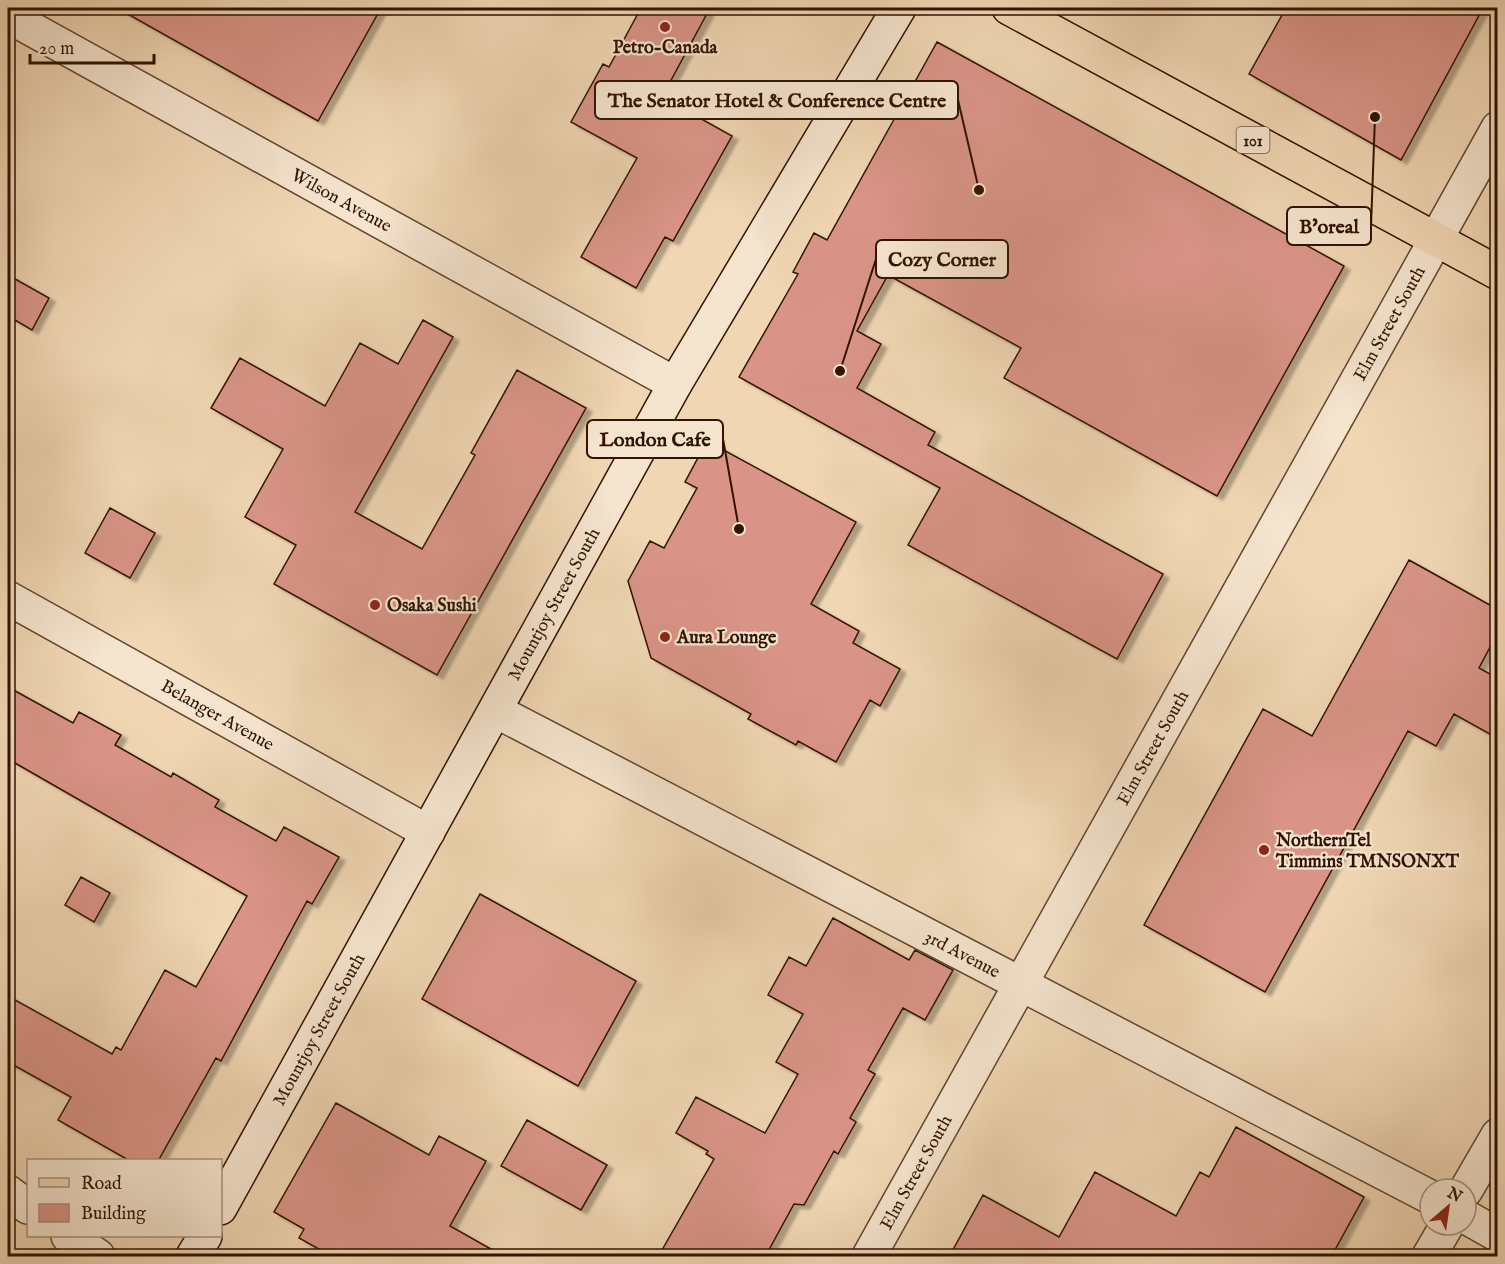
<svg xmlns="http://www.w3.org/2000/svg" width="1505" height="1264" viewBox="0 0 1505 1264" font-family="'IM FELL English',serif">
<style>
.building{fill:#d99487;stroke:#311301;stroke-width:1.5;filter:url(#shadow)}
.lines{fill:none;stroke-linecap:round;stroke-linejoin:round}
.street-casing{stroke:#61442e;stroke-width:36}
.secondary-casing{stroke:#311301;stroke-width:36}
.primary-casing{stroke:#311301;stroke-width:36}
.street{stroke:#f5e4ce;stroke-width:33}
.secondary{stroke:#f5e4ce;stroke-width:33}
.primary{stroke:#f0d6b3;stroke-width:33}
.poi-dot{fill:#8f2418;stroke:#f5e4ce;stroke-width:2}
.labels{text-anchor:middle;stroke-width:4.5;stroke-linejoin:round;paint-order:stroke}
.shield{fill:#f5e4ce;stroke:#6c523e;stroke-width:1.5}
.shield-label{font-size:16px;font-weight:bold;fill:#311301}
.poi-label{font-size:18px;font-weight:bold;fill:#311301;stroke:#f5e4ce;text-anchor:start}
.street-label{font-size:18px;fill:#311301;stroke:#f5e4ce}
.leader{fill:none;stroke:#311301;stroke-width:2}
.callout-dot{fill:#311301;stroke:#f5e4ce;stroke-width:2}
.callout{fill:#f5e4ce;stroke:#311301;stroke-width:2}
.callout-label{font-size:20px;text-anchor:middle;font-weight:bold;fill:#311301}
</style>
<defs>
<filter id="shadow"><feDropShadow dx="6" dy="4" stdDeviation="1.5" flood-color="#0004"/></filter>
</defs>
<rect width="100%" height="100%" fill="#f0d6b3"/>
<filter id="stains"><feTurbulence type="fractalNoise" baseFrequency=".00333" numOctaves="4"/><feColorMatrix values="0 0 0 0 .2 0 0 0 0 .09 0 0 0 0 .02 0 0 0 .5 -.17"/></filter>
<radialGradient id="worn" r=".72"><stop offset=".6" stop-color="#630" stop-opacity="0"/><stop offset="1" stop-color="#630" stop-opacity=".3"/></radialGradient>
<path class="building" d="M117 8H381L318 121Z
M641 8H710L662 97 732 136 673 241 665 237 636 288 581 257 637 158 571 122 603 64 609 67Z
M1286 8H1483L1401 160 1249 74Z
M937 42 1344 266 1217 496 1004 378 1021 348 888 275 857 331 881 344 857 388 935 432 928 445 1163 574 1117 659 908 545 940 488 739 377 798 274 793 272 814 233 827 240Z
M8 275 49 298 32 330 8 316Z
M423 320 453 337 355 512 422 549 475 455 471 453 517 370 586 408 437 675 274 584 296 545 245 517 283 449 211 408 240 358 325 406 360 343 398 364Z
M707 441 856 522 811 604 859 631 853 643 900 669 880 706 870 700 836 762 798 741 796 745 748 719 751 714 651 658 628 581 650 541 664 548 697 488 685 482Z
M110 508 155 533 130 578 85 553Z
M1409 560 1497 609V634L1479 668 1497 678V738L1454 714 1436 746 1408 731 1265 992 1144 925 1263 709 1312 736Z
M8 687 73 723 79 712 121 735 115 745 171 777 173 773 219 800 215 807 276 841 284 827 339 857 312 904 307 901 221 1061 216 1058 158 1161H130L58 1120 71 1097 8 1062V996L112 1054 116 1047 121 1050 165 970 196 987 247 896 8 759Z
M81 877 110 893 94 922 65 905Z
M480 894 636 981 578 1086 422 999Z
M833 918 909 960 915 950 953 970 925 1020 903 1008 868 1070 875 1074 850 1118 856 1122 838 1154 834 1151 804 1205 794 1204 765 1257H658L714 1159 706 1154 708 1151 676 1133 696 1097 765 1133 798 1074 776 1062 803 1014 768 995 789 957 806 966Z
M336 1103 429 1155 439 1136 486 1161 450 1226 505 1257H333L299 1238 304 1229 274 1212Z
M527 1120 607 1165 581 1210 501 1166Z
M1236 1127 1364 1197 1331 1257H949L983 1195 1059 1237 1095 1172 1176 1216 1200 1172 1209 1177Z"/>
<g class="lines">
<g class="street-casing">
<g id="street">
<path id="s1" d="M8 16 675 384"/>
<path id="s2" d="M8 598 428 832"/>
<path id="s3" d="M496 711 1430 1197"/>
<path d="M1466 1190 1498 1135"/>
<path d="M8 1192 28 1207"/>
<path d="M1466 1217 1498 1235"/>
<path d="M68 1236 98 1256"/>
<path id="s4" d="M869 1256 1498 128"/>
<path d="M1429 1256 1447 1225"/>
</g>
</g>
<g class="secondary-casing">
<g id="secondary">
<path id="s5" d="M220 1208 675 384 899 8"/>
<path d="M193 1256 205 1236"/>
</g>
</g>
<g class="primary-casing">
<path id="primary" d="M1009 8 1498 273"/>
</g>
<use href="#street" class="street"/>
<use href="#secondary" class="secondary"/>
<use href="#primary" class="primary"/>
</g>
<g class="poi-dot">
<circle cx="665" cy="27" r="6"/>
<circle cx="375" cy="605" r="6"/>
<circle cx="665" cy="637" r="6"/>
<circle cx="1264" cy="850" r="6"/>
</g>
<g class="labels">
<rect class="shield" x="1236.5" y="127" width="33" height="26" rx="4.5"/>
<g class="shield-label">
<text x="1253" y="146">101</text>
</g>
<g class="poi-label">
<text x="665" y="53" text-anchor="middle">Petro-Canada</text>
<text x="387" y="611">Osaka Sushi</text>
<text x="677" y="643">Aura Lounge</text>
<text x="1276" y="846">NorthernTel<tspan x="1276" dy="21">Timmins TMNSONXT</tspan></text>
</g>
<g class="street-label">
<text dy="6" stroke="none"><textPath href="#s1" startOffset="381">Wilson Avenue</textPath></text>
<text dy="6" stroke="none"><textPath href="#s4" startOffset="1068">Elm Street South</textPath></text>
<text dy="6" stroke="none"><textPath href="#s5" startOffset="690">Mountjoy Street South</textPath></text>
<text dy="6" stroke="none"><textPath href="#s2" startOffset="240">Belanger Avenue</textPath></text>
<text dy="6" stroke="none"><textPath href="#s4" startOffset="582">Elm Street South</textPath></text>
<text dy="6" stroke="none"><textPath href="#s3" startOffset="526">3rd Avenue</textPath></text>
<text dy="6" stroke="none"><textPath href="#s5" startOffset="204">Mountjoy Street South</textPath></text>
<text dy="6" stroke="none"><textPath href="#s4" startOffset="96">Elm Street South</textPath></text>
</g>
</g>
<path class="leader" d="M979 190L958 100M1375 117L1371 226M840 371L876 259M739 529L723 439"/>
<g class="callout-dot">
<circle cx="979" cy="190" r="6"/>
<circle cx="1375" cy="117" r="6"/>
<circle cx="840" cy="371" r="6"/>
<circle cx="739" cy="529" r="6"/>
</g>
<g class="callout">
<rect x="595" y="81" width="363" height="38" rx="6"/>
<rect x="1287" y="207" width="84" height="38" rx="6"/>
<rect x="876" y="240" width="132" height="38" rx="6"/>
<rect x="587" y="420" width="136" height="38" rx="6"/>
</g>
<g class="callout-label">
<text x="777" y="107">The Senator Hotel &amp; Conference Centre</text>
<text x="1329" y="233">B'oreal</text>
<text x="942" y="266">Cozy Corner</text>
<text x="655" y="446">London Cafe</text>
</g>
<rect width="1505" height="1264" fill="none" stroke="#f0d6b3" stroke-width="30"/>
<rect x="9" y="9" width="1487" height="1246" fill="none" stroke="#311301" stroke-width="3"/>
<rect x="15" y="15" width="1475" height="1234" fill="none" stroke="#311301" stroke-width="1.5"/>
<rect x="27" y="1159" width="195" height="78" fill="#f5e4ce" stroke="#a7907c" stroke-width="1.5"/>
<rect x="39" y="1178" width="30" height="9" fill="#f0d6b3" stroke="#a7907c" stroke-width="1.5"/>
<text x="81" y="1189" font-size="18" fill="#311301">Road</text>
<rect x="39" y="1204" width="30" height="18" fill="#d99487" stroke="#a7907c" stroke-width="1.5"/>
<text x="81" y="1219" font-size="18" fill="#311301">Building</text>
<g transform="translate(1448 1207) rotate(29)"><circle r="28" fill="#f5e4ce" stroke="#a7907c" stroke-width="1.5"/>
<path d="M0-4.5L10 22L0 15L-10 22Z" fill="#8f2418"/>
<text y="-9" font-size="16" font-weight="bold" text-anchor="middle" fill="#311301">N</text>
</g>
<path d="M30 54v9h124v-9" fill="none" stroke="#311301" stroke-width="3"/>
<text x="39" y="54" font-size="18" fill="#311301" stroke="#f5e4ce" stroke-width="4.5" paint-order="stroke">20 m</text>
<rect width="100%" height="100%" filter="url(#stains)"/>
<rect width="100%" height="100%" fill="url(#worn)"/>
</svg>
